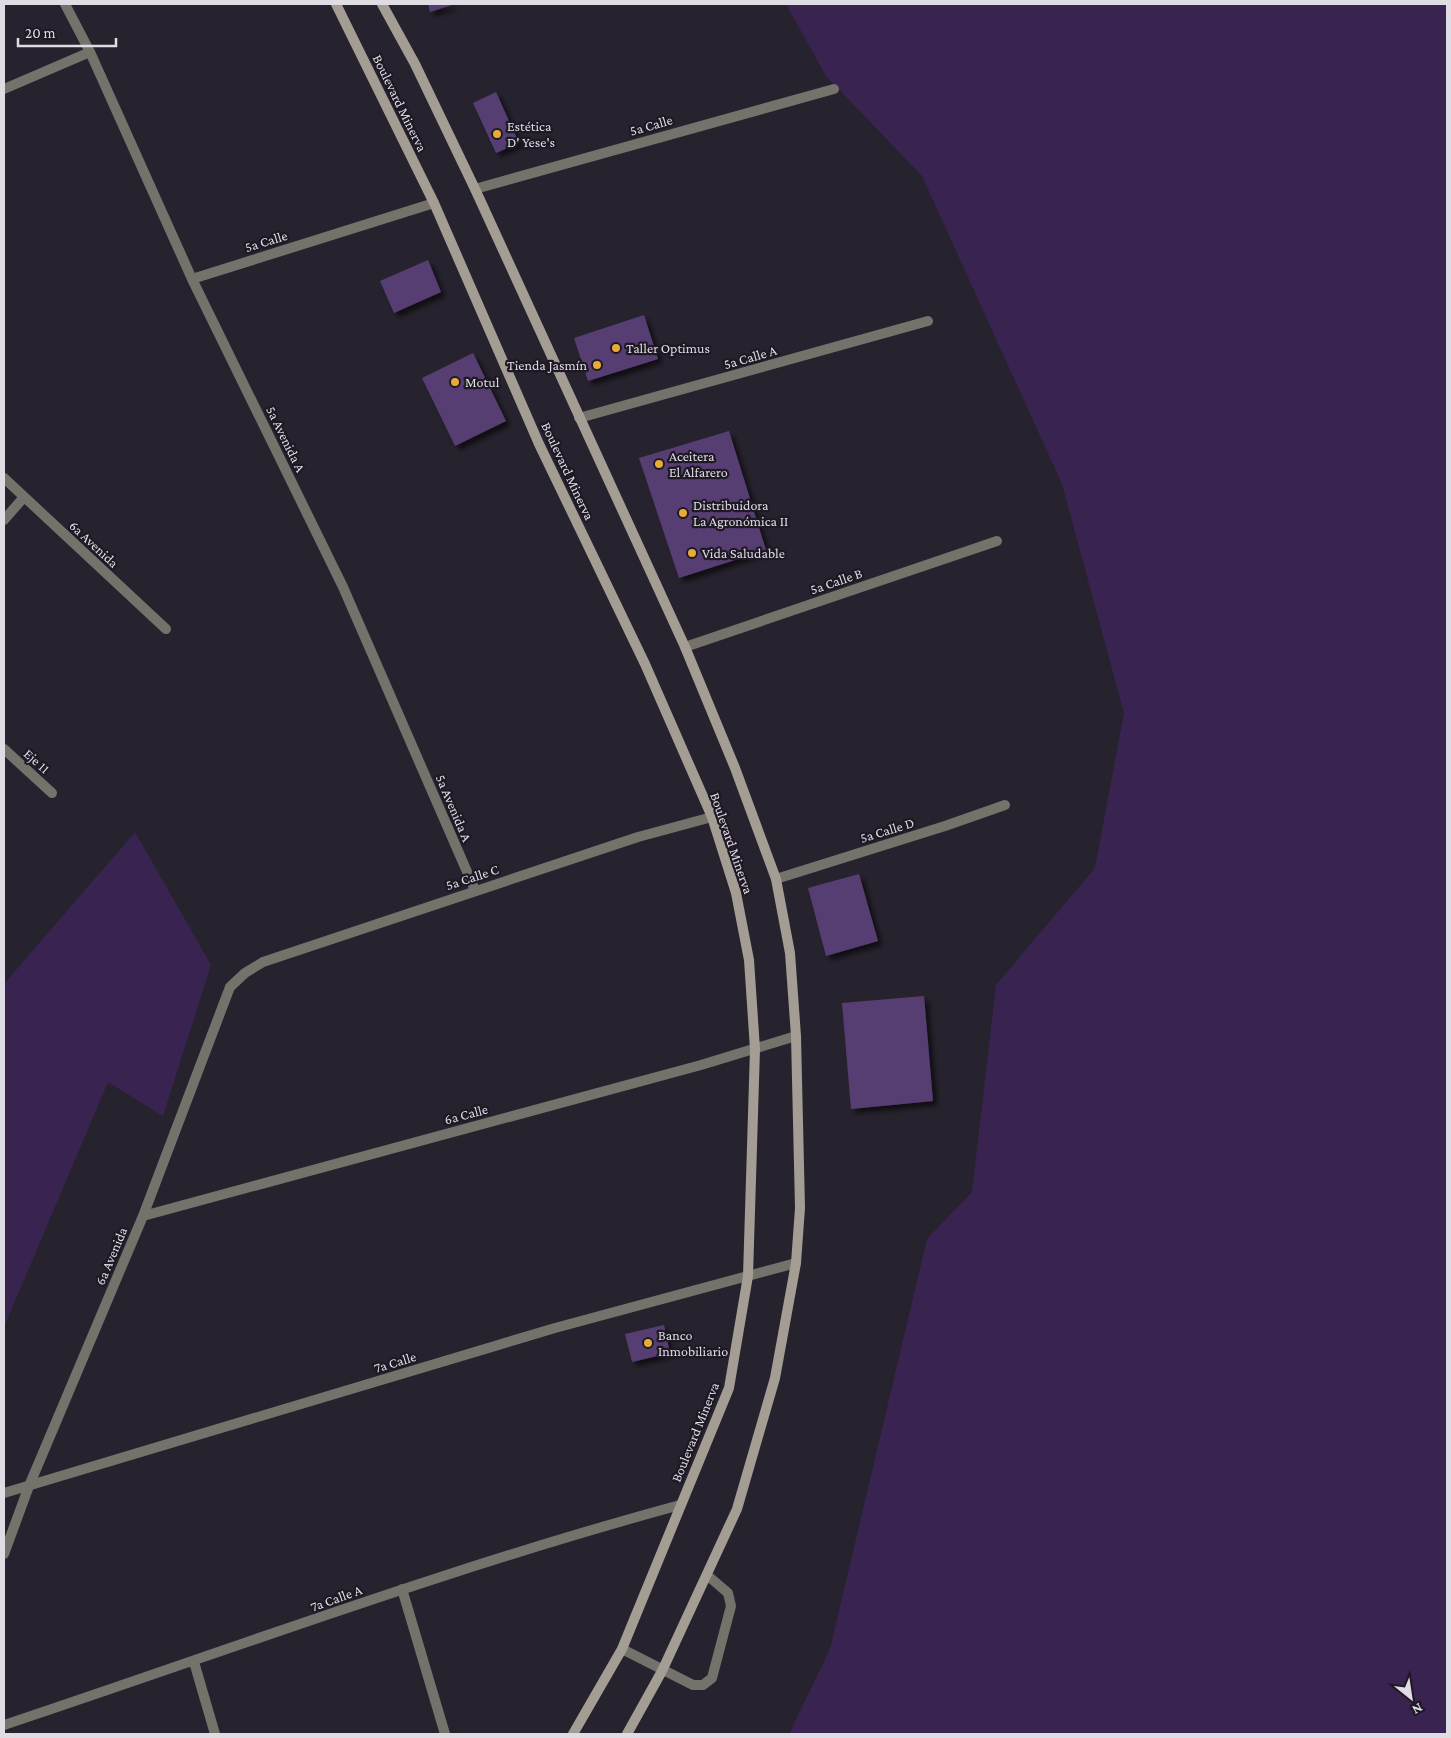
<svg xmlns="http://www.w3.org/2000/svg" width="1451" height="1738" viewBox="0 0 1451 1738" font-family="'Crimson Pro',serif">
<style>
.green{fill:#392350}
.building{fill:#573e72;filter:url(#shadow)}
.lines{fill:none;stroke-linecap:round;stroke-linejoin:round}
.lane{stroke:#75726c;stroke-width:10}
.street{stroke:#75726c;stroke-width:10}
.secondary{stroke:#a39d94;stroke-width:10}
.poi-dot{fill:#e7ac37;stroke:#1e1924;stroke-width:2}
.labels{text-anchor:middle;stroke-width:4.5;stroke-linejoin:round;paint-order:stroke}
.street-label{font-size:14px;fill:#dfdce4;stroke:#1e1924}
.poi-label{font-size:14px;fill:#dfdce4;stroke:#1e1924;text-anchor:start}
</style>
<defs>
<filter id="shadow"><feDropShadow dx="4.5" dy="4.5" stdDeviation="2.5" flood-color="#0009"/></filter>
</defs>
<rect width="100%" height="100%" fill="#27232e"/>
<path class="green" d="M786 4H1447V1734H789L830 1649 927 1239 972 1192 996 985 1095 868 1124 713 1062 484 922 176 826 76Z
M135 832 211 965 163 1116 108 1082 4 1327V984Z"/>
<path class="building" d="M428 4H455L430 12Z
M496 92 519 143 496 153 473 103Z
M428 260 441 292 394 313 380 281Z
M644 315 658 359 588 381 574 338Z
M473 353 506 421 455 446 422 378Z
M729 431 766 550 679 578 639 458Z
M859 874 878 941 826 956 808 888Z
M924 996 933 1101 851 1109 842 1003Z
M664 1325 670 1353 632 1362 625 1334Z"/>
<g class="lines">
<path class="lane" d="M622 1649 693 1685H703L712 1678 731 1606 728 1593 707 1575"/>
<path class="street" d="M65 4 90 52 192 279 343 587 475 890
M4 89 90 52
M475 189 834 89
M192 279 434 203
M579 418 928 321
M4 478 166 629
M4 520 24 497
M685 647 997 541
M4 749 52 793
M776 879 945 826 1005 805
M143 1216 701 1065 796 1036
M4 1493 555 1328 796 1263
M4 1554 29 1486 143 1216 230 987 245 973 263 962 638 837 712 817
M402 1589 445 1734
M194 1662 215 1734
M4 1725C229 1650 451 1567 680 1505"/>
<path class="secondary" d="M336 4 434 203 539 444 645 664 712 817 736 893 749 960 755 1049 748 1276 729 1388 622 1649 573 1734
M382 4 415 64 475 189 685 647 735 768 776 879 790 953 796 1036 800 1208 796 1263 775 1378 737 1509 662 1671 627 1734"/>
</g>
<g class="poi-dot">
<circle cx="497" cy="134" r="5"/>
<circle cx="616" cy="348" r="5"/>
<circle cx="597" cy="365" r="5"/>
<circle cx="455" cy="382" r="5"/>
<circle cx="659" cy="464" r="5"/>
<circle cx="683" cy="513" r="5"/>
<circle cx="692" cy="553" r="5"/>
<circle cx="648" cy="1343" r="5"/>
</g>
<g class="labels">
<g class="street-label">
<text transform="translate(400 103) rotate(64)" y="5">Boulevard Minerva</text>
<text transform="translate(651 125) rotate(-16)" y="5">5a Calle</text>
<text transform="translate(266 241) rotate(-17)" y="5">5a Calle</text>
<text transform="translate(750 357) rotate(-16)" y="5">5a Calle A</text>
<text transform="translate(286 439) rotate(64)" y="5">5a Avenida A</text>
<text transform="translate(568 471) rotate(65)" y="5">Boulevard Minerva</text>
<text transform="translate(94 544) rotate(43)" y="5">6a Avenida</text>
<text transform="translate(836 581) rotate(-19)" y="5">5a Calle B</text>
<text transform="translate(37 761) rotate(42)" y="5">Eje 11</text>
<text transform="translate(454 808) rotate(67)" y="5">5a Avenida A</text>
<text transform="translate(887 830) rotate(-17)" y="5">5a Calle D</text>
<text transform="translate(732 843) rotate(71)" y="5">Boulevard Minerva</text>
<text transform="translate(472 877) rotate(-18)" y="5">5a Calle C</text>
<text transform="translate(466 1114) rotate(-15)" y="5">6a Calle</text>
<text transform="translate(111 1256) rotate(-67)" y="5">6a Avenida</text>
<text transform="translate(395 1362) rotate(-17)" y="5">7a Calle</text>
<text transform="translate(695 1432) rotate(-68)" y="5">Boulevard Minerva</text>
<text transform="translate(336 1598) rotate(-20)" y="5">7a Calle A</text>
</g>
<g class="poi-label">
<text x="507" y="131">Estética<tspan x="507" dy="16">D' Yese's</tspan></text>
<text x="626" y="353">Taller Optimus</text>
<text x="587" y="370" text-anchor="end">Tienda Jasmín</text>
<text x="465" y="387">Motul</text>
<text x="669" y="461">Aceitera<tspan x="669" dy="16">El Alfarero</tspan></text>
<text x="693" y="510">Distribuidora<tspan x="693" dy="16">La Agronómica II</tspan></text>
<text x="702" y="558">Vida Saludable</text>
<text x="658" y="1340">Banco<tspan x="658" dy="16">Inmobiliario</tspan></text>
</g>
</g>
<rect width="1451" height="1738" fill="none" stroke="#dfdce4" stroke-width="10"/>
<g transform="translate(1411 1698) rotate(150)" stroke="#1e1924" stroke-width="4" paint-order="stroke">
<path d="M0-4L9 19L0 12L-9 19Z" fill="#dfdce4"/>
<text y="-8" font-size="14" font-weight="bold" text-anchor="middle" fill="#dfdce4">N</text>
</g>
<path d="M18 38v8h98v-8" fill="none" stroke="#dfdce4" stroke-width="2.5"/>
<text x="25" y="38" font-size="15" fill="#dfdce4" stroke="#1e1924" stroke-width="4" paint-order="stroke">20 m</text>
</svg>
